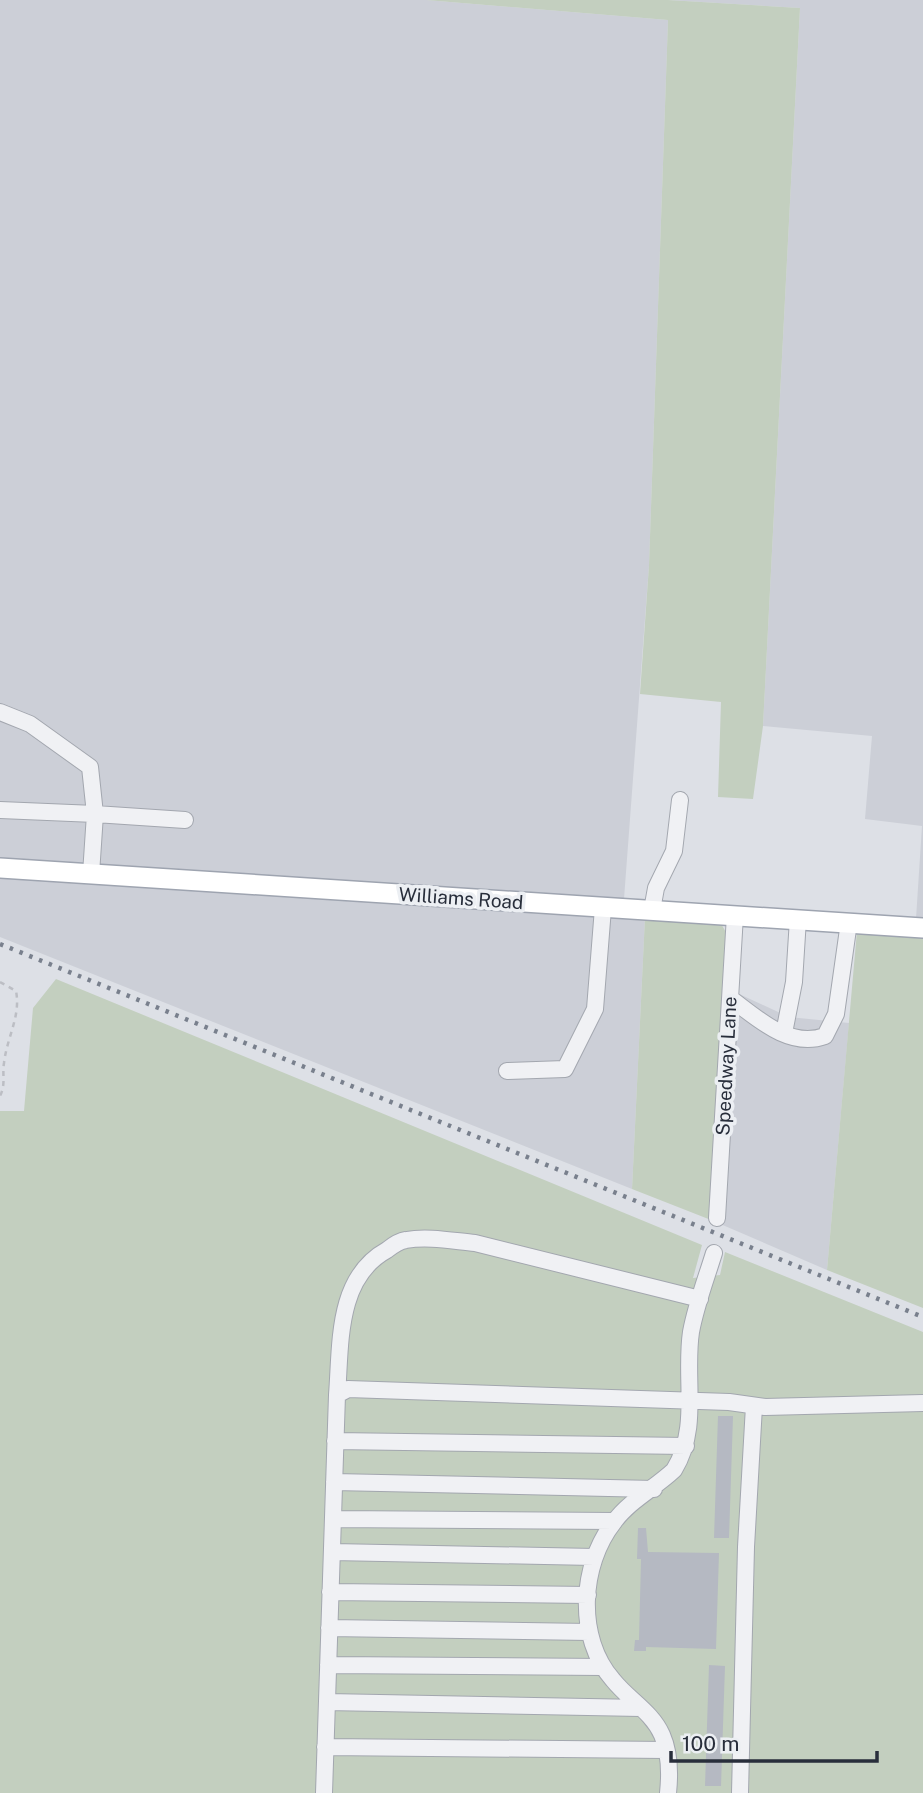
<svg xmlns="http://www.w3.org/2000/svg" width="923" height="1793" viewBox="0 0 923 1793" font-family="'Public Sans',sans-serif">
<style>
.built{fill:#cccfd7}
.green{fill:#c3cfbf}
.building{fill:#b5b9c2}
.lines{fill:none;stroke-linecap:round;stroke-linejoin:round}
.minor-casing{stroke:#a3a7af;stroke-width:18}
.major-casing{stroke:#9ea4b0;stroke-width:22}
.path{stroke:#bcbec4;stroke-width:2.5;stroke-dasharray:5 5;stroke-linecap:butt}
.minor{stroke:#f0f1f4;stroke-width:16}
.major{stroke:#fff;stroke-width:19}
.rail{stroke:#79808d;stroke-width:4.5;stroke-dasharray:3.5 7;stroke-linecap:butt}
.labels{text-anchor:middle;stroke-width:7;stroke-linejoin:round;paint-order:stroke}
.street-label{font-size:19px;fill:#282e3b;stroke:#eceff3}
</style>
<rect width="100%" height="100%" fill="#dde0e6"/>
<path class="built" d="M0 0H426L668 20 649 565 624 899 645 917 632 1189 0 937Z
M668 0H923V935L915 934 922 826 865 819 872 736 763 726 800 8Z
M724 987 789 1017 849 1023 827 1270 711 1220Z"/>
<path class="green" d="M426 0H668L800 8 763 726 753 799 718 797 721 702 640 694 649 565 668 20Z
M645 917 720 922 727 934 711 1220 632 1189Z
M857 931 923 935V1308L827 1270Z
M56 979 702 1245 693 1278 720 1275 725 1252 923 1332V1793H0V1111H24L33 1008Z"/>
<path class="building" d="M718 1416H733L729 1538H714Z
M638 1528H646L648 1552 719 1553 716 1649 646 1647V1651H634L635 1640H639L641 1559H637Z
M709 1665 725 1666 721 1786H705Z"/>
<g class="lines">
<g class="minor-casing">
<path id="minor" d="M0 712 30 724 90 767 95 814 185 820
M0 810 95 814 91 874
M652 910 656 888 674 851 680 800
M730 998C757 1018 789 1049 825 1036L836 1014 849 922
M784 1033 794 982 798 919
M507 1071 565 1069 595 1009 603 908
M717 1218 735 915
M337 1395C341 1344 336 1278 387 1250 392 1246 399 1241 406 1240 428 1236 453 1241 475 1243L700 1299
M335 1441 686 1446
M334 1482 654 1489
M333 1519 614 1521
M332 1552 594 1557
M330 1592 588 1595
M329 1628 589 1632
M328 1665 603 1667
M327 1702 641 1708
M325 1747 666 1750
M324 1793 337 1395 348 1389 729 1402 765 1407 923 1403
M668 1793C670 1774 670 1753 662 1735 652 1712 629 1700 613 1680 576 1638 580 1565 614 1522 629 1501 655 1488 674 1470 700 1428 684 1378 691 1332 696 1305 706 1279 714 1253
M740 1793 746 1547 754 1406"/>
</g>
<g class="major-casing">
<path id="major" d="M0 868 923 928"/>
</g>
<path class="path" d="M0 982 16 991C21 1016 7 1037 4 1063 2 1075 6 1084 0 1096"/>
<use href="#minor" class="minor"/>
<use href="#major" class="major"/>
<path class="rail" d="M0 944 923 1317"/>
</g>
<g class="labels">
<g class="street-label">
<text transform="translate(461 898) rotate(4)" y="7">Williams Road</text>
<text transform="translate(726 1066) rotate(-87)" y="7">Speedway Lane</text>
</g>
</g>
<path d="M671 1751v10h206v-10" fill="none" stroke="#282e3b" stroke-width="3.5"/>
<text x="682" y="1751" font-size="21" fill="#282e3b" stroke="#eceff3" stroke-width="5" paint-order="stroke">100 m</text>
</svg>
